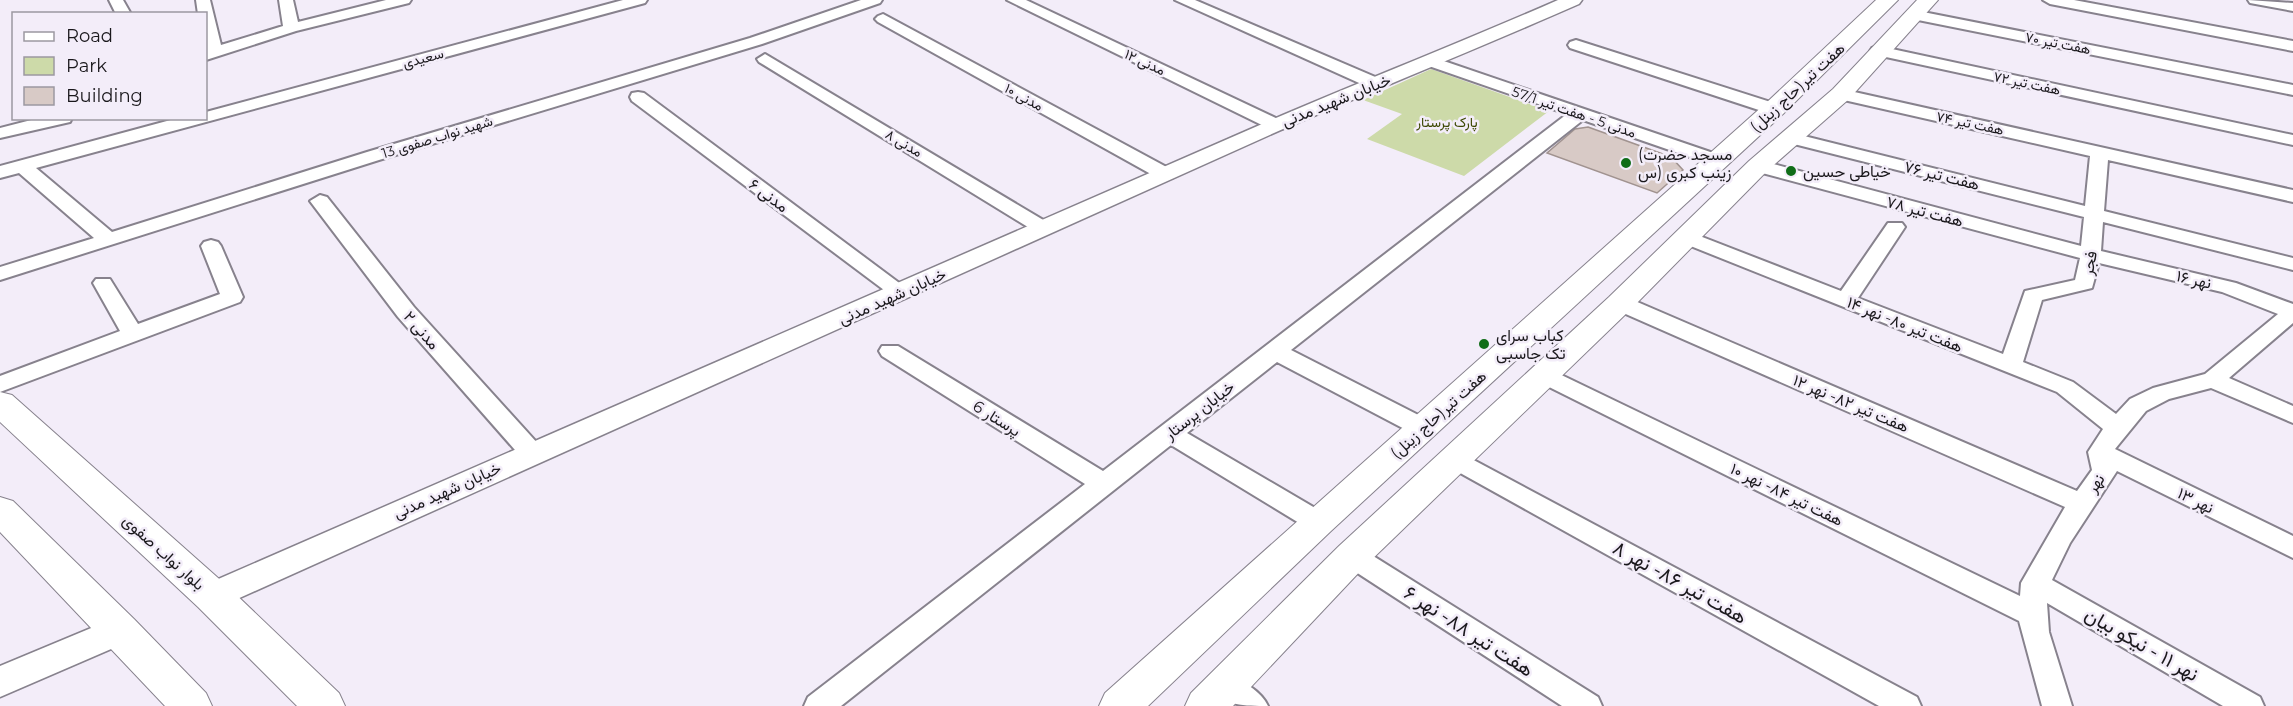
<svg xmlns="http://www.w3.org/2000/svg" width="2293" height="706" viewBox="0 0 2293 706" font-family="Montserrat,Vazirmatn,sans-serif">
<style>
.green{fill:#cddaa9}
.building{fill:#d8cac6;stroke:#a19390;stroke-width:1.5}
.lines{fill:none;stroke-linecap:round;stroke-linejoin:round}
.minor-casing{stroke:#87828d;stroke-width:4}
.tertiary-casing{stroke:#87828d;stroke-width:3}
.secondary-casing{stroke:#87828d;stroke-width:2}
.minor{fill:#fff;fill-rule:evenodd}
.tertiary{fill:#fff;fill-rule:evenodd}
.secondary{fill:#fff;fill-rule:evenodd}
.poi-dot{fill:#106d18;stroke:#f3edf9;stroke-width:2}
.labels{text-anchor:middle;stroke-width:5;stroke-linejoin:round;paint-order:stroke}
.far-street-label{font-size:14px;fill:#1a181c;stroke:#f3edf9}
.far-park-label{font-size:14px;fill:#3c4802;stroke:#f3edf9}
.street-label{font-size:16px;fill:#1a181c;stroke:#f3edf9}
.poi-label{font-size:16px;fill:#1a181c;stroke:#f3edf9;text-anchor:start}
.near-street-label{font-size:20px;fill:#1a181c;stroke:#f3edf9}
</style>
<rect width="100%" height="100%" fill="#f3edf9"/>
<path class="green" d="M1431 69 1549 111 1464 176 1367 139 1402 114 1363 100Z"/>
<path class="building" d="M1588 127 1671 157 1683 170 1657 193 1547 153 1575 129Z"/>
<g class="lines">
<g class="minor-casing">
<path id="minor" d="M109 0H123L131 14H116Z
M196 0H210L221 45 283 26 279 0H293L298 22 386 0H411L409 3 296 31 206 60V14H198Z
M623 0H647L645 3 36 168 112 232 367 152 750 38 861 0H882L880 3 762 44 379 160 0 280V267L94 238 19 173 0 178V166L178 118H206V112Z
M1007 0H1026L1282 121 1285 125 1282 129H1270Z
M1175 0H1195L1380 79 1382 83 1380 87H1368Z
M2043 0H2074L2293 41V51L2050 4Z
M2248 0 2293 3V11L2250 3Z
M1913 10 2293 85V95L1908 18 1905 15Z
M883 14 1172 170 1174 174 1172 178H1158L878 22 875 19 878 16Z
M1576 40 1780 105 1783 109 1780 113H1768L1570 48 1568 45 1570 42Z
M1878 46 2293 135V145L1872 54 1870 51 1872 48Z
M765 54 1050 224 1053 228 1050 232H1036L759 62 757 59Z
M1432 57 1722 156 1725 160 1716 165 1710 164 1583 120 1291 350 1432 422 1435 428 1432 434 1423 436 1414 434 1277 362 1187 433 1327 515 1331 522 1327 529 1318 532 1309 529 1171 445 841 706H804L808 697 1085 484 882 356 879 351 882 346H898L1103 471 1567 114 1426 65 1424 62Z
M1841 89 2293 190V202L2108 160 2104 211 2293 258V270L2103 222 2101 251 2236 283 2293 304V323L2229 378 2293 406V423L2211 388 2169 399 2146 411 2115 449 2293 536V558L2117 471 2070 543 2052 580 2260 697 2264 706H2223L2047 603 2049 632 2072 706H2042L2019 621 1535 380 1532 375 1535 370 1543 368 1551 370 2020 596 2021 583 2065 507 1612 308 1609 303 1612 298H1628L2077 491 2092 470 2088 452 2103 429 2057 392 1678 241 1675 237 1678 233H1692L1841 291 1888 223H1902L1905 227 1858 298 2003 354 2025 291 2075 280 2080 258 1751 170 1749 166 1758 160 2081 246 2084 217 1786 142 1783 138 1792 133 2085 206 2090 156 1835 98 1833 94ZM2099 263 2222 292 2278 314 2205 374 2153 388 2130 399 2116 414 2073 382 2023 362 2042 300 2092 288Z
M638 92 644 93 906 288 910 292 906 296H892L632 101 630 97 632 93Z
M39 118H72L70 122 0 138V128Z
M320 195 327 197 414 307 540 446 543 452 540 458 531 461 522 458 398 317 310 201Z
M211 240 218 242 221 246 243 297 240 302 0 392V376L120 331 93 283 96 279H110L138 324 220 294 201 246 204 242Z
M1453 449 1917 697 1921 706H1879L1444 464 1441 458 1444 452Z
M1352 546 1362 549 1598 697 1602 706H1562L1342 563 1339 556 1342 549Z
M1226 675C1242 680 1261 691 1268 706 1245 706 1223 706 1211 687L1215 678Z"/>
</g>
<g class="tertiary-casing">
<path id="tertiary" d="M1558 0H1582L1579 4C1481 47 1382 87 1283 129L224 605 212 609 200 605 195 596 200 587 1269 121C1365 80 1462 42 1558 0Z
M120 616 132 620 137 630 132 640 0 697V666Z"/>
</g>
<g class="secondary-casing">
<path id="secondary" d="M1876 0H1898L1783 114 1331 531 1148 706H1099L1105 693 1765 104Z
M1917 0H1938L1849 99 1767 171 1631 309 1365 566 1233 706H1185L1191 693 1339 546 1609 297 1749 161 1833 89Z
M0 392 12 395 226 585 339 693 345 706H297L198 607 0 422Z
M0 497 13 501 134 619 206 693 212 706H165L0 532Z"/>
</g>
<use href="#minor" class="minor"/>
<use href="#tertiary" class="tertiary"/>
<use href="#secondary" class="secondary"/>
</g>
<g class="poi-dot">
<circle cx="1626" cy="163" r="6"/>
<circle cx="1791" cy="171" r="6"/>
<circle cx="1484" cy="344" r="6"/>
</g>
<g class="labels">
<g class="far-street-label">
<text transform="translate(2058 43) rotate(11)" y="5">هفت تیر ۷۰</text>
<text transform="translate(423 58) rotate(-15)" y="5">سعیدی</text>
<text transform="translate(1145 62) rotate(25)" y="5">مدنی ۱۲</text>
<text transform="translate(2027 83) rotate(12)" y="5">هفت تیر ۷۲</text>
<text transform="translate(1024 97) rotate(29)" y="5">مدنی ۱۰</text>
<text transform="translate(1574 112) rotate(19)" y="5">مدنی 5 - هفت تیر 57/1</text>
<text transform="translate(1970 123) rotate(12)" y="5">هفت تیر ۷۴</text>
<text transform="translate(437 137) rotate(-17)" y="5">شهید نواب صفوی 13</text>
<text transform="translate(904 143) rotate(31)" y="5">مدنی ۸</text>
</g>
<g class="far-park-label">
<text x="1447" y="127">پارک پرستار</text>
</g>
<g class="street-label">
<text transform="translate(1797 87) rotate(-43)" y="6">هفت تیر(حاج زینل)</text>
<text transform="translate(1336 100) rotate(-22)" y="6">خیابان شهید مدنی</text>
<text transform="translate(1942 175) rotate(14)" y="6">هفت تیر ۷۶</text>
<text transform="translate(769 195) rotate(37)" y="6">مدنی ۶</text>
<text transform="translate(1925 211) rotate(15)" y="6">هفت تیر ۷۸</text>
<text transform="translate(2089 263) rotate(-80)" y="6">فجر</text>
<text transform="translate(2194 279) rotate(13)" y="6">نهر ۱۶</text>
<text transform="translate(892 296) rotate(-24)" y="6">خیابان شهید مدنی</text>
<text transform="translate(1905 324) rotate(22)" y="6">هفت تیر ۸۰- نهر ۱۴</text>
<text transform="translate(422 330) rotate(49)" y="6">مدنی ۲</text>
<text transform="translate(1851 403) rotate(23)" y="6">هفت تیر ۸۲- نهر ۱۲</text>
<text transform="translate(1199 410) rotate(-38)" y="6">خیابان پرستار</text>
<text transform="translate(1438 414) rotate(-42)" y="6">هفت تیر(حاج زینل)</text>
<text transform="translate(997 418) rotate(32)" y="6">پرستار 6</text>
<text transform="translate(2095 483) rotate(-56)" y="6">نهر</text>
<text transform="translate(447 490) rotate(-24)" y="6">خیابان شهید مدنی</text>
<text transform="translate(1787 494) rotate(26)" y="6">هفت تیر ۸۴- نهر ۱۰</text>
<text transform="translate(2196 500) rotate(26)" y="6">نهر ۱۳</text>
<text transform="translate(164 552) rotate(42)" y="6">بلوار نواب صفوی</text>
</g>
<g class="poi-label">
<text x="1638" y="160">(مسجد حضرت<tspan x="1638" dy="18">زینب کبری (س</tspan></text>
<text x="1803" y="177">خیاطی حسین</text>
<text x="1496" y="341">کباب سرای<tspan x="1496" dy="18">تک جاسبی</tspan></text>
</g>
<g class="near-street-label">
<text transform="translate(1680 582) rotate(29)" y="7">هفت تیر ۸۶- نهر ۸</text>
<text transform="translate(1469 631) rotate(33)" y="7">هفت تیر ۸۸- نهر ۶</text>
<text transform="translate(2142 644) rotate(30)" y="7">نهر ۱۱ - نیکو بیان</text>
</g>
</g>
<rect x="12" y="12" width="195" height="108" fill="#f3edf9" stroke="#9c98a1" stroke-width="1.5"/>
<rect x="24" y="32" width="30" height="9" fill="#ffffff" stroke="#9c98a1" stroke-width="1.5"/>
<text x="66" y="42" font-size="18" fill="#1a181c">Road</text>
<rect x="24" y="57" width="30" height="18" fill="#cddaa9" stroke="#9c98a1" stroke-width="1.5"/>
<text x="66" y="72" font-size="18" fill="#1a181c">Park</text>
<rect x="24" y="87" width="30" height="18" fill="#d8cac6" stroke="#9c98a1" stroke-width="1.5"/>
<text x="66" y="102" font-size="18" fill="#1a181c">Building</text>
</svg>
